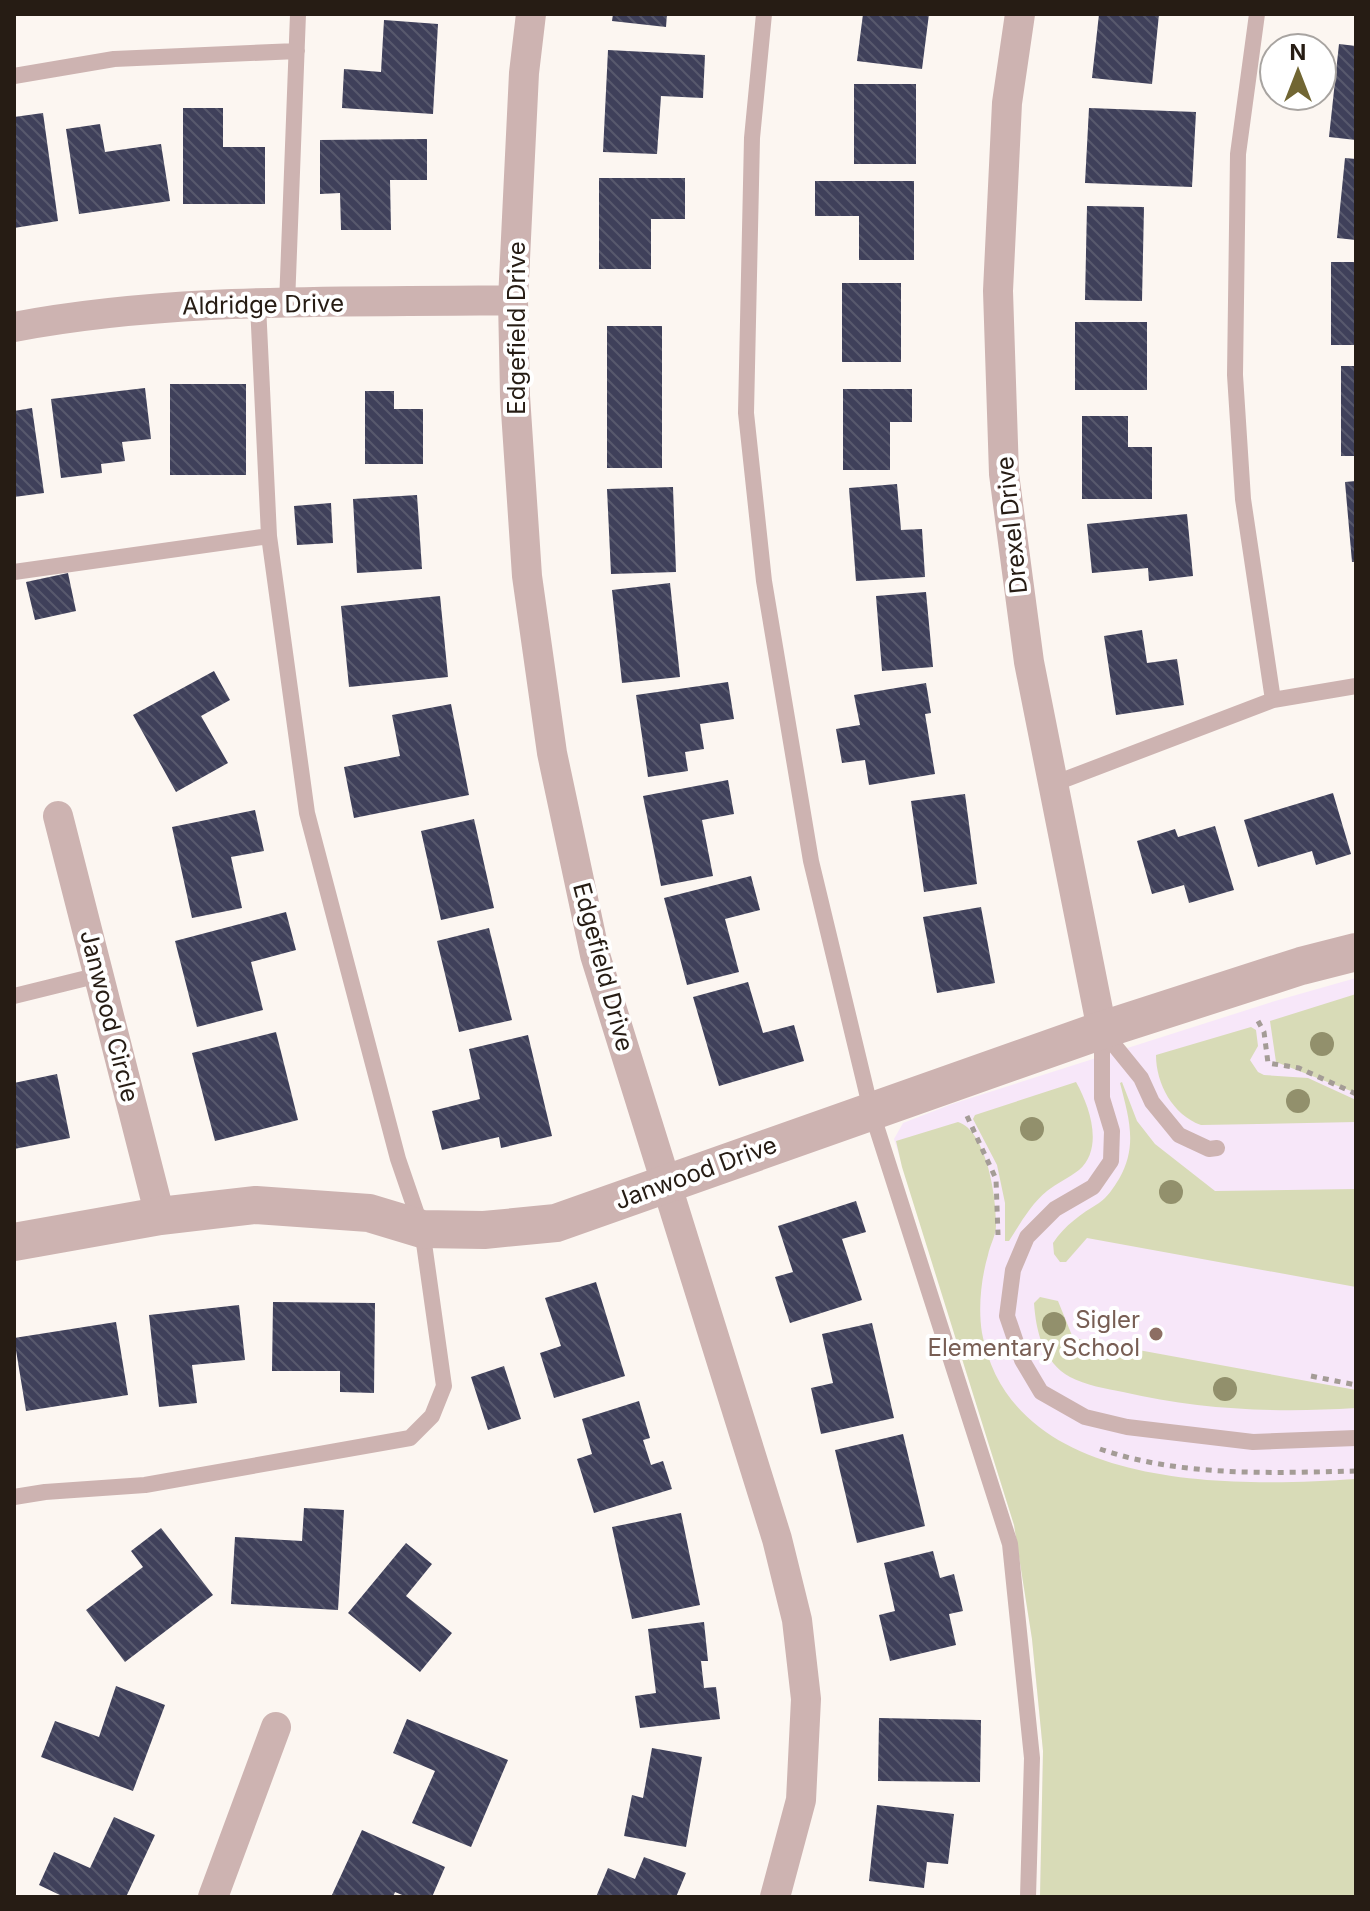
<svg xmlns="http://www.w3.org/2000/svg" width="1370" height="1911" viewBox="0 0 1370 1911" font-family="Inter,sans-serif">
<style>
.education{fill:#f7e7f9}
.green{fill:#d8dbb7}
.building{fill:url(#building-back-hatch)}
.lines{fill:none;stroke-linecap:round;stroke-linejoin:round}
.path{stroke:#a49c96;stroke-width:5;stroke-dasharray:6 6;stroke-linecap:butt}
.service{stroke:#cdb3b1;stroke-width:16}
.minor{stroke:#cdb3b1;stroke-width:30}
.tertiary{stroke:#cdb3b1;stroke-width:38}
.tree{fill:#92906c}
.education-dot{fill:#8d6e63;stroke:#fff;stroke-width:3}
.labels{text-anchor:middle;stroke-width:8;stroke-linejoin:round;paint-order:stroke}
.street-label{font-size:24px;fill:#261c14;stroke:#fff}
.education-label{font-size:24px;fill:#785e54;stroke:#fff;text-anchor:end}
</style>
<defs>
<pattern id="building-back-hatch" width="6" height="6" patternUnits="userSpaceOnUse" patternTransform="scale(2)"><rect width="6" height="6" fill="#3f405a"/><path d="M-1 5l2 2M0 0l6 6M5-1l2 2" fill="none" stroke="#58596d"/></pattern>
</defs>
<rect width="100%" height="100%" fill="#fcf6f1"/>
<path class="education" d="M1356 978V1897H1040L1043 1751 1032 1639 1014 1525 894 1139 903 1123 952 1104 1275 1001Z"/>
<path class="green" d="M1356 994V1093L1276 1062 1270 1021Z
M1251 1027 1256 1030 1258 1046 1250 1060 1258 1072 1264 1075 1308 1078 1356 1100V1122L1201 1125C1173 1115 1156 1084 1156 1055Z
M1076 1082C1090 1107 1104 1148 1079 1170 1069 1178 1057 1183 1047 1191 1031 1204 1020 1224 1009 1241H1005V1203L997 1165 973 1119 975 1115Z
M1122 1082 1137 1121 1155 1144 1215 1191 1356 1189V1287L1087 1238 1066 1262H1060L1054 1254 1053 1243C1065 1225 1081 1214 1099 1203 1107 1198 1114 1187 1119 1179 1138 1146 1129 1118 1120 1083Z
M958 1122C987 1131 997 1200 996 1226 996 1235 990 1245 988 1255 981 1279 978 1308 982 1333 1012 1493 1233 1487 1356 1479V1897H1040L1043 1751 1032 1639 1014 1525 902 1167 896 1141Z
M1040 1297 1058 1301 1073 1338 1356 1390V1408C1277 1413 1200 1410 1123 1392 1107 1389 1085 1385 1070 1377 1043 1362 1036 1331 1034 1303Z"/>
<path class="building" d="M613 14H667L666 27 612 21Z
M863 14H929L922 69 857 61Z
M1099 14H1159L1152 84 1092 78Z
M384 20 438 24 433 114 342 108 344 69 381 72Z
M1339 44 1356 46V140L1329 137Z
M608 50 705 55 703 98 661 96 657 154 603 152Z
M854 84H916V164H854Z
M183 108H223V147H265V204H183Z
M1089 108 1196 112 1192 187 1085 183Z
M43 113 58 221 14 228V117Z
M100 124 105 152 161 144 170 201 79 214 66 129Z
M427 139V180H390L391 230H341L340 193 320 194V140Z
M1345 158 1356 159V240L1337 238Z
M599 178H685V219H651V269H599Z
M815 181H914V260H859V216H815Z
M1087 206 1144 207 1142 301 1085 300Z
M1331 262H1356V345H1331Z
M842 283H901V362H842Z
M1075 322H1147V390H1075Z
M607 326H662V468H607Z
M1341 366H1356V456H1341Z
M170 384H246V475H170Z
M145 388 151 439 122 442 125 461 101 464 102 473 61 478 51 399Z
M843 389H912V422H890V470H843Z
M365 391H394V409H423V464H365Z
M32 408 44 493 14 497V411Z
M1082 416H1128V447H1152V499H1082Z
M1356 481V562H1352L1345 482Z
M897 484 901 530 922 529 925 577 856 581 849 488Z
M673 487 676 572 611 574 607 489Z
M417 495 422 569 357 573 353 499Z
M331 503 333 543 297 545 294 506Z
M1187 514 1193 576 1149 581 1148 568 1092 573 1087 524Z
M68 573 76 611 35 620 26 582Z
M670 583 680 677 622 683 612 590Z
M926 592 933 667 882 671 876 596Z
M440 596 448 677 349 687 341 606Z
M1142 630 1147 663 1177 659 1184 705 1116 715 1104 636Z
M214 671 230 700 201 716 228 763 176 792 133 715Z
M728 682 734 719 700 724 704 749 685 752 688 771 648 777 636 695Z
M926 683 931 713 925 714 935 774 869 785 865 760 842 763 836 729 860 725 854 695Z
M451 704 469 795 354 818 344 767 400 756 392 715Z
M728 780 734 814 702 820 713 876 661 886 643 796Z
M1333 793 1351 854 1316 865 1312 851 1258 867 1244 820Z
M965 794 977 884 924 892 911 801Z
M255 810 264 851 231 857 242 908 192 918 172 827Z
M474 819 494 908 441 920 421 831Z
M1215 826 1234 890 1189 903 1184 885 1152 894 1137 841 1175 829 1178 837Z
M751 876 760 910 725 919 739 972 687 985 664 898Z
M981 907 995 983 937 993 923 917Z
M286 912 296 950 251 962 263 1010 197 1027 175 941Z
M489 928 512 1020 459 1032 437 941Z
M748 982 763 1033 794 1025 804 1061 719 1086 693 997Z
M276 1032 298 1120 215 1141 192 1053Z
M528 1035 552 1136 501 1148 499 1137 442 1150 432 1111 480 1099 469 1049Z
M57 1074 70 1138 14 1149V1083Z
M856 1201 866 1232 842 1239 862 1300 790 1323 775 1277 793 1272 778 1226Z
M596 1282 625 1376 554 1398 540 1353 561 1346 545 1298Z
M273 1302 375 1303 374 1393 340 1392V1371H272Z
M239 1305 245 1360 192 1365 197 1403 159 1407 149 1315Z
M116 1322 128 1395 26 1411 14 1338Z
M872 1323 894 1418 821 1434 811 1388 833 1383 822 1334Z
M504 1366 521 1419 488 1430 471 1377Z
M639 1401 650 1438 643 1440 651 1465 663 1461 672 1489 594 1513 577 1459 592 1454 582 1419Z
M903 1434 925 1526 857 1543 835 1450Z
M304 1508 344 1510 338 1610 231 1604 235 1537 302 1541Z
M681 1513 700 1605 632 1619 612 1527Z
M161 1528 213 1595 125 1662 86 1610 143 1567 131 1551Z
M406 1543 432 1564 406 1596 452 1633 420 1672 348 1613Z
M933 1551 940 1578 954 1574 963 1611 949 1614 956 1645 890 1661 879 1615 895 1611 884 1563Z
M704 1622 708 1661H701L704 1688 716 1687 720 1719 640 1728 635 1696 656 1693 648 1629Z
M116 1686 165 1705 133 1791 41 1757 55 1721 99 1737Z
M879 1718 981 1720 980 1782 878 1781Z
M407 1719 508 1760 471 1847 412 1823 435 1771 393 1753Z
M652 1748 702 1757 686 1847 624 1836 632 1795 643 1798Z
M877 1805 954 1814 948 1864 927 1862 924 1888 869 1881Z
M114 1817 155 1835 126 1897H64L39 1885 54 1852 90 1868Z
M362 1830 445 1867 432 1897H407L395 1892 393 1897H331Z
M644 1857 686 1873 676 1897H596L608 1868 635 1879Z"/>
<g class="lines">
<path class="path" d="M1258 1021 1264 1032 1268 1063 1299 1068 1356 1094
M967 1116 996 1179 998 1235
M1311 1376 1356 1385
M1100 1449C1181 1477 1272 1473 1356 1471"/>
<path class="service" d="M764 14 752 138 746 413 764 581 811 861 871 1110 1010 1544 1032 1758 1028 1897
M1257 14 1238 154 1235 375 1243 499 1273 700
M14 76 114 59 297 51
M287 304 298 14
M14 572 269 536
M1053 784 1273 700 1356 686
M14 996 99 975
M1217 1148 1209 1149 1179 1135 1152 1102 1141 1078 1102 1030V1098L1112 1131 1111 1161 1093 1187 1055 1209 1027 1237 1013 1270 1007 1316 1022 1360 1041 1392 1085 1417 1127 1427 1253 1442 1356 1438
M14 1497 45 1492 145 1485 410 1438 432 1416 444 1386 422 1229 398 1159 307 813 269 536 258 305"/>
<path class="minor" d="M531 14 524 73 513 300 515 396 527 576 552 753 595 955 777 1539 797 1620 806 1699 801 1800 775 1897
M1020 14 1007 103 998 291 1004 474 1029 662 1102 1030
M14 327C178 296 347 303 513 300
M58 816 160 1216
M213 1897 276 1727"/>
<path class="tertiary" d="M14 1242 160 1216 256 1205 369 1213 422 1229 484 1230 556 1223 1102 1030 1301 966 1356 952"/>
</g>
<g class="tree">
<circle cx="1322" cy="1044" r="12"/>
<circle cx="1298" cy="1101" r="12"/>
<circle cx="1032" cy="1129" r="12"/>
<circle cx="1171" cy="1192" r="12"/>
<circle cx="1054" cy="1324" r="12"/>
<circle cx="1225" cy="1389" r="12"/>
</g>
<circle class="education-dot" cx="1156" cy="1334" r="8"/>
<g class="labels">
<g class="street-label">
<text transform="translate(263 305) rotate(-1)" y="8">Aldridge Drive</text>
<text transform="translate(517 328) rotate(-90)" y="8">Edgefield Drive</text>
<text transform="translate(1012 525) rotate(-96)" y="8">Drexel Drive</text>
<text transform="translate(603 967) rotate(75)" y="8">Edgefield Drive</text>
<text transform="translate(109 1016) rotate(76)" y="8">Janwood Circle</text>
<text transform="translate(696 1173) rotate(-20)" y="8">Janwood Drive</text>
</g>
<g class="education-label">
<text x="1140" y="1328">Sigler<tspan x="1140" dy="28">Elementary School</tspan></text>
</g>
</g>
<rect width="1370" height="1911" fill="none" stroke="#261c14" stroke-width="32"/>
<g transform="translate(1298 72)"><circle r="38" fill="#ffffff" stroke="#a8a4a1" stroke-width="2"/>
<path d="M0-6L14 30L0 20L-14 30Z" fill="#716633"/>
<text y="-12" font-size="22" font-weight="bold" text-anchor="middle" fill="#261c14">N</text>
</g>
</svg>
